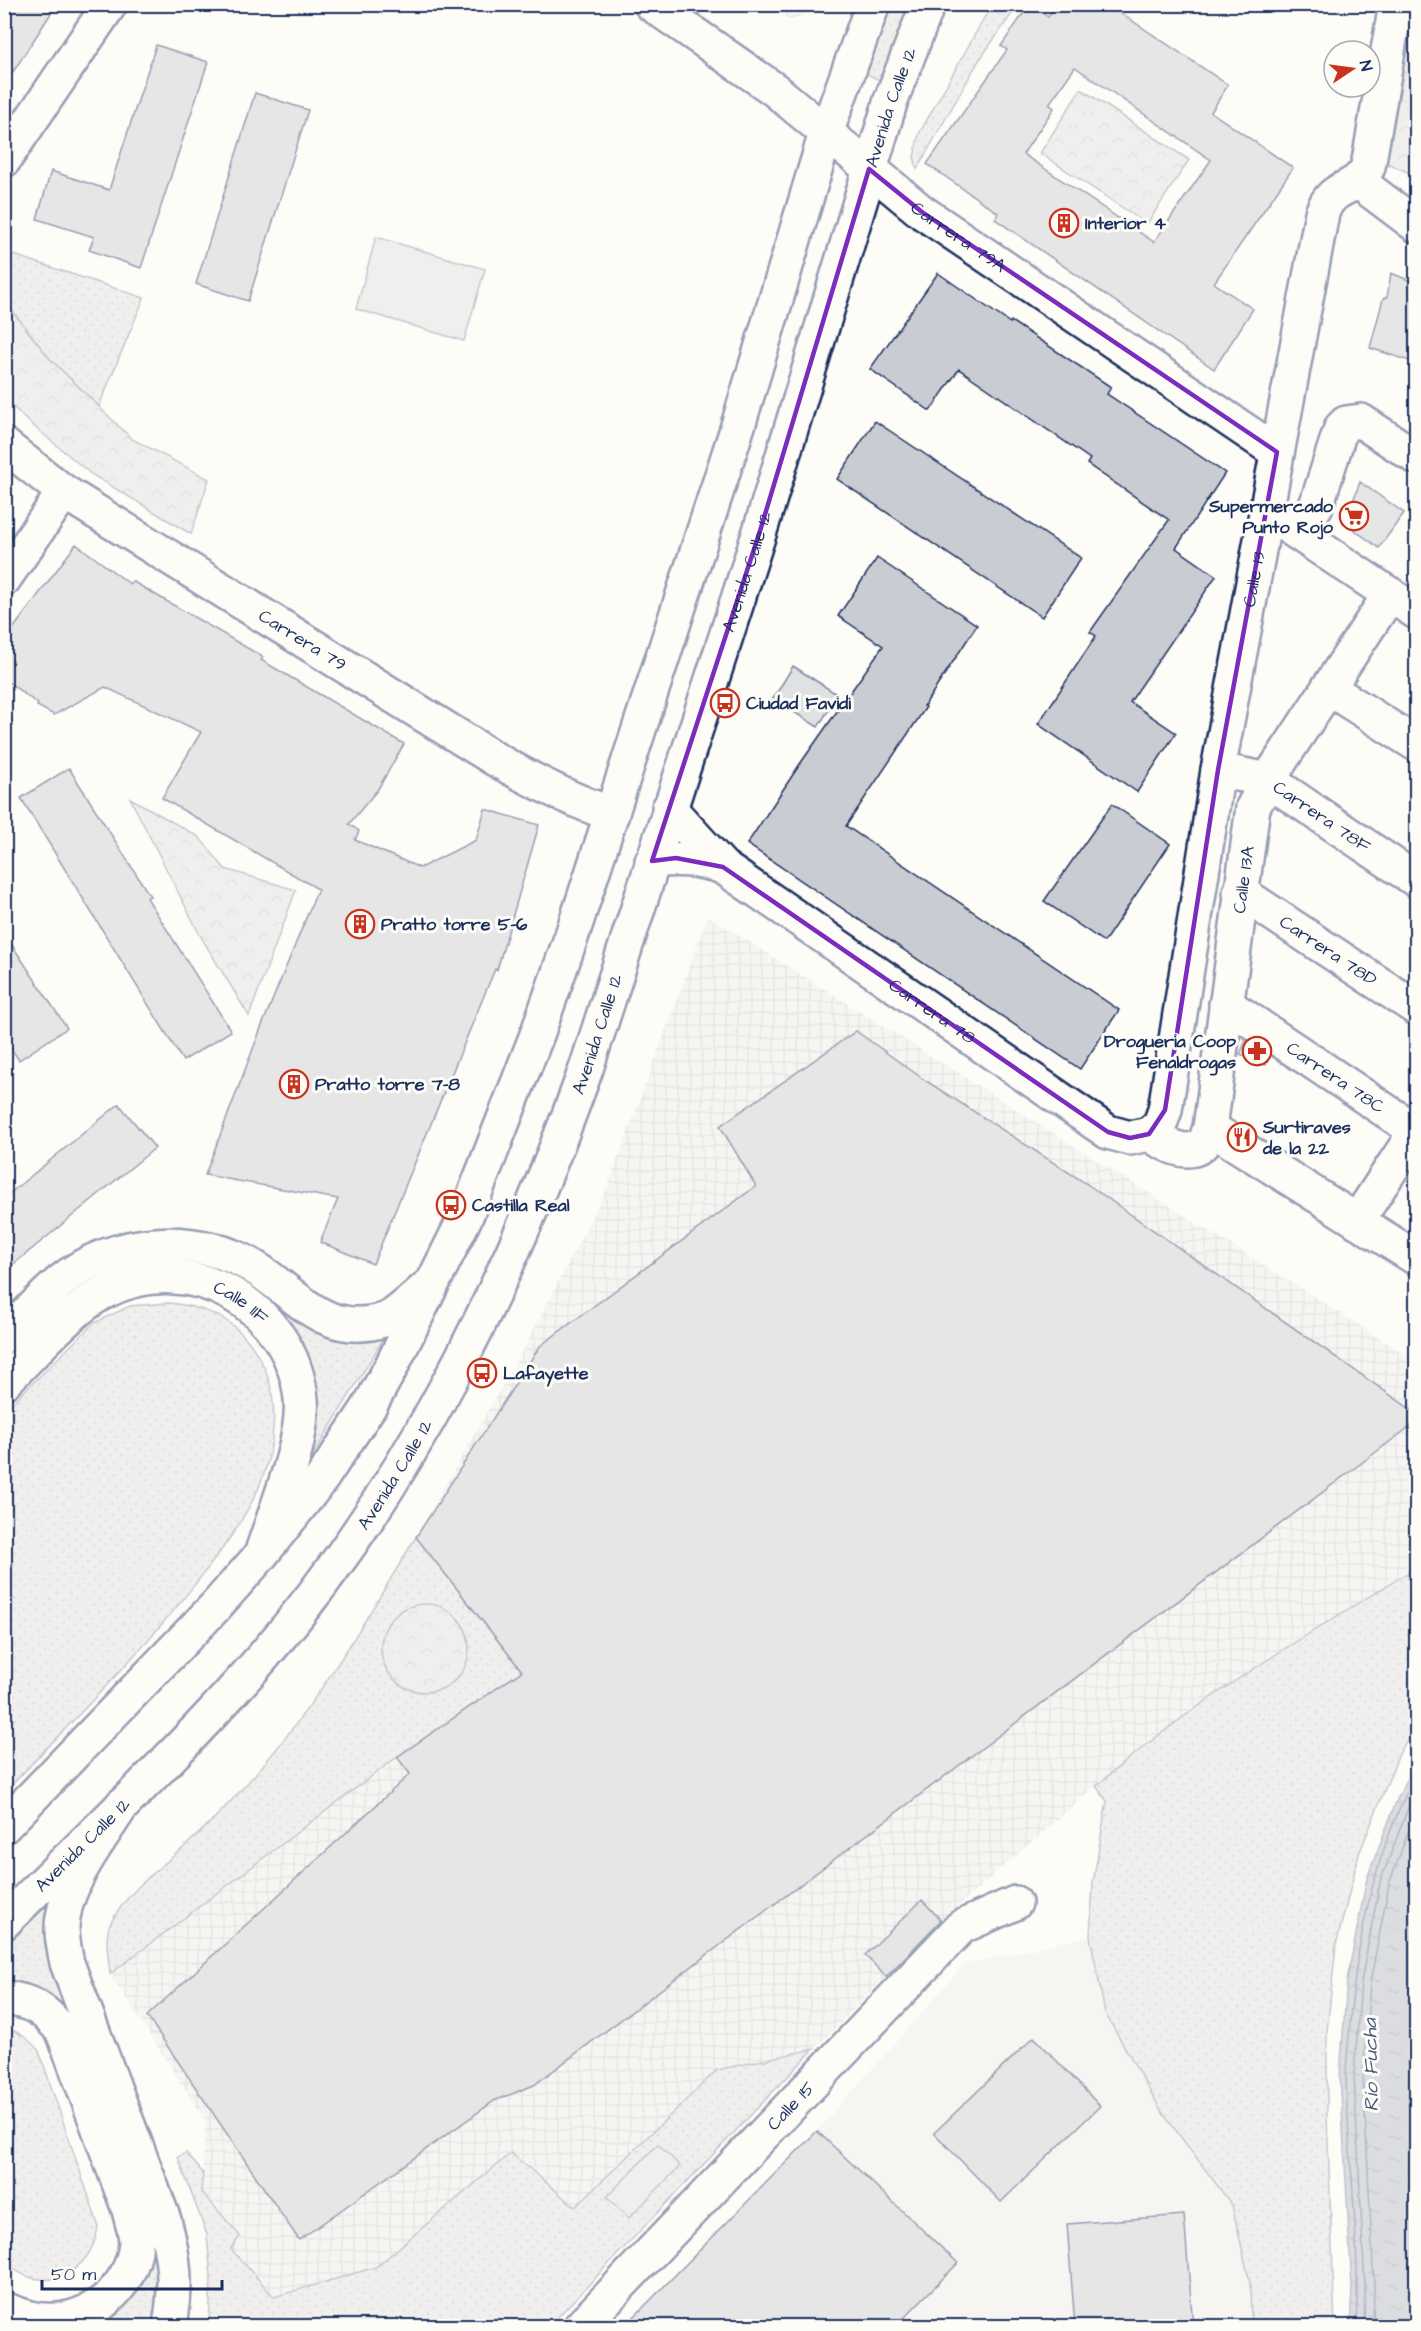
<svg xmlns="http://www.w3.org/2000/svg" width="1421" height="2331" viewBox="0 0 1421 2331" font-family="'Architects Daughter',sans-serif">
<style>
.built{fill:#edeeec}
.industrial{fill:url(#industrial-grid)}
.grass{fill:url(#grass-dots);stroke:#7e88a0;stroke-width:1.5}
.park{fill:url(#park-crowns);stroke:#7e88a0;stroke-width:1.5}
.pitch{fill:#e0e1e3;stroke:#7e88a0;stroke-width:1.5}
.water{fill:url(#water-ripples);stroke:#76819c;stroke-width:1.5}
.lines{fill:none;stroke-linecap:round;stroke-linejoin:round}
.shore{stroke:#586687;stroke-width:1.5}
.building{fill:#c9ccd3;stroke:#1b2f5e;stroke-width:1.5;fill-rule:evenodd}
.minor-casing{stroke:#1b2f5e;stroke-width:38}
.major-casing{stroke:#1b2f5e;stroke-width:38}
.highway-casing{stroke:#1b2f5e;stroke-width:38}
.minor{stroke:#fdfcf7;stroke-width:33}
.major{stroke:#fdfcf7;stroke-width:33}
.highway{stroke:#fdfcf7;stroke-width:33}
.marked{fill:none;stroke:#7b2cbf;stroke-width:4.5;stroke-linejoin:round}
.labels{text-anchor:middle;stroke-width:6;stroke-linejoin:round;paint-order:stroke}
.street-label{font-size:18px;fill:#1b2f5e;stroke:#fdfcf7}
.poi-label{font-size:18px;font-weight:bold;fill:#1b2f5e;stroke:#fdfcf7;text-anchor:start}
.water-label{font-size:20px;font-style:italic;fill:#49587d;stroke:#fdfcf7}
</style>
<defs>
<pattern id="industrial-grid" width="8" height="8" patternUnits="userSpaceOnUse" patternTransform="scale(1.5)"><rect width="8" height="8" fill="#edeeec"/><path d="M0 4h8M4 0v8" fill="none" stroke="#cbcccd"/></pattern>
<pattern id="grass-dots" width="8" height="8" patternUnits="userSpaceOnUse" patternTransform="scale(1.5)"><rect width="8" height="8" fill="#e0e1e3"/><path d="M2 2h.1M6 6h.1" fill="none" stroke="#c0c1c5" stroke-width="1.8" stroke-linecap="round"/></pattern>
<pattern id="park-crowns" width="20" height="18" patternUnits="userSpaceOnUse" patternTransform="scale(1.5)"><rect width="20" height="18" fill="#e0e1e3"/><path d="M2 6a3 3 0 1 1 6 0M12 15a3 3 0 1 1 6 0" fill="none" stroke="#c0c1c5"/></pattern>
<pattern id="water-ripples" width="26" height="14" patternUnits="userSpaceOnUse" patternTransform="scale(1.5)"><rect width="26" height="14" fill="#b3b8c5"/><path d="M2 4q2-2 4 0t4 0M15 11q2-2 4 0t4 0" fill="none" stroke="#9196a3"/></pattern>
</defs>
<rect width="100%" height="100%" fill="#fdfcf7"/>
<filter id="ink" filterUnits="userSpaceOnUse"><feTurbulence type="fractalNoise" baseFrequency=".0167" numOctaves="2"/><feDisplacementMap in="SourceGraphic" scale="12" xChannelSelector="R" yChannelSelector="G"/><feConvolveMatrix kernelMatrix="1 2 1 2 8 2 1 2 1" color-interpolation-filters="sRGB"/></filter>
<g filter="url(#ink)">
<path class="built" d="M1090 1936 1105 2013 1162 2112 1232 2205 1250 2283 1251 2326H896L958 2263 817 2131 965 1964Z"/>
<path class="industrial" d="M765 5H814L806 15 790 20Z
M708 916 1416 1361V1568L1257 1665 1133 1754 951 1912 814 2049 717 2070 575 2207 511 2153 376 2267 274 2297 231 2249 240 2236 201 2191 206 2121 110 1974 397 1757 522 1671 416 1537 526 1344 607 1188Z"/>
<path class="grass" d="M992 4 1018 5 978 62 917 169 914 157 919 134Z
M890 5H918L887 84 863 72Z
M5 252 144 298 99 406 50 359 5 301Z
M198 1258 387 1333 301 1475 303 1367 168 1264 5 1368V1358L58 1307 116 1264Z
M169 1303C212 1308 240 1321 261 1361 281 1398 275 1451 258 1489 240 1529 211 1564 184 1598 128 1666 65 1728 5 1792V1410L94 1323 130 1306Z
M416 1537 522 1671 397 1757 110 1974C109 1960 104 1937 110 1924 127 1892 155 1872 182 1849 209 1825 234 1799 258 1771 320 1700 368 1616 416 1537Z
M1416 1568V1723L1398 1756 1359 1854 1336 1945 1327 2031V2117L1335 2326H1251L1250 2283 1232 2205 1162 2112 1105 2013 1090 1936 1093 1883 1107 1801 1096 1786C1194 1701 1306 1635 1416 1568Z
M51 1900 160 2260 157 2326H113L102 2318 135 2275 71 2027 5 1986 4 1949Z
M5 2028C20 2032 29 2039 39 2051L98 2224C96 2258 66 2288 29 2277 21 2275 12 2267 5 2263Z
M814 2049 549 2326H209L211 2277 207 2235 178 2157 186 2153 203 2173 201 2191 240 2236 231 2249 274 2297 376 2267 511 2153 575 2207 717 2070Z"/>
<path class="park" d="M1415 5H1416V176L1387 163Z
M1081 89 1189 160 1147 224 1040 153Z
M4 301 50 359 132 439 209 479 191 534 91 474 24 418 5 398Z
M130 798 199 837 225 869 296 890 249 1016 201 937Z
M381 1648a44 44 0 1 1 88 0a44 44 0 1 1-88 0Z"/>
<path class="pitch" d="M376 237 485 269 464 341 356 309Z
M793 666 838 695 818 727 773 699Z
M658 2144 680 2166 629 2218 607 2197Z"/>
<path class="water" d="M1416 1763V2326H1350L1352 2288 1340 2075 1347 1980 1367 1878 1398 1797Z"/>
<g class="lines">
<path class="shore" d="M1356 2326C1361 2244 1348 2160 1346 2077 1346 2059 1349 2041 1350 2023 1357 1937 1375 1851 1416 1775
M1364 2326 1365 2287 1354 2075 1361 1982 1380 1882 1410 1803 1416 1791
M1373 2326 1374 2286 1363 2075 1370 1983 1389 1884 1416 1811"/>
</g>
<path class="building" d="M4 4H57L4 86Z
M1030 4 1048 17 1057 4H1107L1228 85 1211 112 1293 168 1214 283 1253 309 1214 369 995 219 998 213 927 164 1007 50 1001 46ZM1075 67 1211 160 1154 242 1023 154 1054 108 1049 104Z
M156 45 208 62 141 268 89 250 94 237 37 219 51 171 109 190Z
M255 93 308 110 248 301 196 284Z
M938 273 1010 323 1011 321 1111 387 1107 394 1225 473 1176 548 1216 576 1130 702 1176 733 1137 792 1038 724 1096 636 1090 632 1169 520 1087 464 1090 459 959 369 930 411 870 369Z
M1391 273 1416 283V363L1370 348 1383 299 1387 297Z
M875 421 1081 558 1042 617 837 479Z
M1360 482 1404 513 1379 548 1345 523Z
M76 544 130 584 132 581 263 657 261 660 404 744 378 789 349 824 359 831 355 840 420 868 476 840 485 809 539 825 497 970 495 969 373 1264 320 1242 338 1199 205 1175 261 1028 318 889 162 798 201 732 105 687 54 715 37 706 38 704 4 679V641Z
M877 558 977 625 924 706 926 707 846 826 1119 1010 1080 1069 747 844 800 764 883 646 838 616Z
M69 768 150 896 147 898 231 1031 183 1061 21 798Z
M1112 804 1170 844 1104 942 1044 901Z
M4 933 67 1028 19 1060 4 1039Z
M856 1031 926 1081 1087 1184 1416 1413V1422L534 2085 494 2101 299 2240 147 2016 410 1774 397 1757 522 1671 416 1537 540 1346 756 1186 720 1126Z
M1246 1040 1270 1056 1266 1065 1240 1054Z
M119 1104 155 1148 4 1272V1198Z
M922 1900 941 1920 886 1977 865 1955Z
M1034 2037 1100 2106 1001 2202 934 2133Z
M817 2131 958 2263 896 2326H625Z
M1184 2215 1193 2326H1075L1067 2224Z"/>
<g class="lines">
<g class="minor-casing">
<g id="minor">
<path id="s1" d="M651 4 775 90 922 212 1277 452"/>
<path d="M4 160 110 4"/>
<path d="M1359 182 1416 225"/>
<path id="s2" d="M4 445 64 492 495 759C533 781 570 800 612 814"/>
<path d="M1275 518 1416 612"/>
<path d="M1292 528 1311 513 1316 506 1341 428 1346 423 1361 421 1416 457"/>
<path d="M4 579 64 492"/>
<path d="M1328 688 1416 744"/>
<path id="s3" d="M1218 770 1268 780 1416 880"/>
<path id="s4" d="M669 808 723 867 1108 1132 1130 1138 1149 1134"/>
<path d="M652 861C678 858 698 859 723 867"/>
<path id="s5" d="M1240 892 1416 1008"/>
<path id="s6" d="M1226 1004 1416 1131 1357 1221"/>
<path d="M1210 1128 1416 1258"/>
<path id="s7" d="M1149 1134 1160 1124 1165 1110 1218 770 1322 213C1333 182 1354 194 1368 167L1396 4"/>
<path id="s8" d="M1149 1134C1163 1143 1190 1160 1204 1142 1207 1139 1208 1132 1210 1128L1253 807 1268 780 1390 594"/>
<path d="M4 1336C23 1319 40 1299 60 1282 114 1237 201 1231 260 1271 301 1299 327 1337 384 1320 397 1316 419 1293 431 1284"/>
<path id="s9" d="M4 1382C32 1355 73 1307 106 1291 190 1248 292 1306 301 1399 305 1441 275 1511 262 1552"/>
<path id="s10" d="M581 2326 961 1927 1015 1903"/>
</g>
</g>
<g class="major-casing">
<g id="major">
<path d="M4 1826 215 1607 261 1555 322 1478 369 1407 391 1367 466 1216 538 1032 573 932 737 429 826 133 873 4"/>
<path id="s11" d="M4 1922C91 1835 181 1752 261 1659 410 1487 509 1282 586 1069L760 531 891 100 928 4"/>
</g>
</g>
<g class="highway-casing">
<path id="highway" d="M122 1805C101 1839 70 1876 63 1917 60 1932 64 1948 67 1963L164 2220C175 2261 177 2284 170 2326
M4 1998C33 2001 45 2010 63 2032L129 2210C131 2220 136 2232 136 2242 133 2291 84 2328 35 2319 25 2317 14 2313 4 2309"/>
</g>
<use href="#minor" class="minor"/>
<use href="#major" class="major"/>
<use href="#highway" class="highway"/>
</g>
</g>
<path d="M0 0H1421V2331H0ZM869 169 922 212 1277 452 1218 770 1165 1110 1149 1134 1130 1138 1108 1132 723 867 676 858 652 861 760 531Z" fill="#fdfcf7" fill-opacity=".55" fill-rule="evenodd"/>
<path class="marked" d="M869 169 922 212 1277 452 1218 770 1165 1110 1149 1134 1130 1138 1108 1132 723 867 676 858 652 861 760 531Z"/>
<defs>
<g id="building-ring" transform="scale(1.5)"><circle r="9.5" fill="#fdfcf7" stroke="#c8321e" stroke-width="1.5"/><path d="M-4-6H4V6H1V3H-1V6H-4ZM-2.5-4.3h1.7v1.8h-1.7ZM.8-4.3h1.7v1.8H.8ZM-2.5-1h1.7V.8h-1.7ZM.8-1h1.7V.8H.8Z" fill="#c8321e"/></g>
<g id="supermarket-ring" transform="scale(1.5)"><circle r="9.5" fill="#fdfcf7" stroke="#c8321e" stroke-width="1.5"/><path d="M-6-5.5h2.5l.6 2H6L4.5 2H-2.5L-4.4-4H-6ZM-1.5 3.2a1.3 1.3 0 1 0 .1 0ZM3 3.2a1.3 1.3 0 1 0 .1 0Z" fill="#c8321e"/></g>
<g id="bus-ring" transform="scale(1.5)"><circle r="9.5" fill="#fdfcf7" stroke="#c8321e" stroke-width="1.5"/><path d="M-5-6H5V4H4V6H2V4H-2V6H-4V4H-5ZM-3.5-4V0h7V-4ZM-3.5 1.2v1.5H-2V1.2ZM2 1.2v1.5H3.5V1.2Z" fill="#c8321e"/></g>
<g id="pharmacy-ring" transform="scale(1.5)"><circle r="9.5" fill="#fdfcf7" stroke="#c8321e" stroke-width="1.5"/><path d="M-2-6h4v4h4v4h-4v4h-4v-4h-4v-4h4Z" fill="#c8321e"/></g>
<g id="restaurant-ring" transform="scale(1.5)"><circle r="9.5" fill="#fdfcf7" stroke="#c8321e" stroke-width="1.5"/><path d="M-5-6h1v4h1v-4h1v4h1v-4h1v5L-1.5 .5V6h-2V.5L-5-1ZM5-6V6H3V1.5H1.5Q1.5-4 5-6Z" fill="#c8321e"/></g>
</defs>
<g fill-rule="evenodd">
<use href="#building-ring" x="1064" y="223"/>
<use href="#supermarket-ring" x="1354" y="516"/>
<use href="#bus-ring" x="725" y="703"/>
<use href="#building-ring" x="360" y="924"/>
<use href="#pharmacy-ring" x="1257" y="1051"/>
<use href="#building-ring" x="294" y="1084"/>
<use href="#restaurant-ring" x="1242" y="1137"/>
<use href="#bus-ring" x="451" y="1205"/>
<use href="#bus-ring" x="482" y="1373"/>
</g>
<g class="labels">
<g class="street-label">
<text dy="6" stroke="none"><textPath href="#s11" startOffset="2054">Avenida Calle 12</textPath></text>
<text dy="6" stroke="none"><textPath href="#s1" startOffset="386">Carrera 79A</textPath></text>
<text dy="6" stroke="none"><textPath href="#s11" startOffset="1568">Avenida Calle 12</textPath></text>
<text dy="6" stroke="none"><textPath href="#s7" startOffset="568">Calle 13</textPath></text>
<text dy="6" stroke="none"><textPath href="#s2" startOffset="357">Carrera 79</textPath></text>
<text dy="6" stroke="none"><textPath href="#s3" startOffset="116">Carrera 78F</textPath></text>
<text dy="6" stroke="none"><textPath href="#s8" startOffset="327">Calle 13A</textPath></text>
<text dy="6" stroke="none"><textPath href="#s5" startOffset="106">Carrera 78D</textPath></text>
<text dy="6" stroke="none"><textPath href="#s4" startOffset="334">Carrera 78</textPath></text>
<text dy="6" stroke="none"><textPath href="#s11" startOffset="1082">Avenida Calle 12</textPath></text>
<text dy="6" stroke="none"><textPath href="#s6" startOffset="132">Carrera 78C</textPath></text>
<text dy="6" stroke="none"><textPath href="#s9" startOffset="280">Calle 11F</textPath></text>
<text dy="6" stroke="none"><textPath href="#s11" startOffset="596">Avenida Calle 12</textPath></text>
<text dy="6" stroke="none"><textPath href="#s11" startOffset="110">Avenida Calle 12</textPath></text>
<text dy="6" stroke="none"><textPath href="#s10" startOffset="304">Calle 15</textPath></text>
</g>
<g class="poi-label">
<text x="1085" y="229">Interior 4</text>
<text x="1333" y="512" text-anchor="end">Supermercado<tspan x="1333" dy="21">Punto Rojo</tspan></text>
<text x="746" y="709">Ciudad Favidi</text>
<text x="381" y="930">Pratto torre 5-6</text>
<text x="1236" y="1047" text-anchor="end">Drogueria Coop<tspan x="1236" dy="21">Fenaldrogas</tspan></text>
<text x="315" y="1090">Pratto torre 7-8</text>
<text x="1263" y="1133">Surtiraves<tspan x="1263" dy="21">de la 22</tspan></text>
<text x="472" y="1211">Castilla Real</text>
<text x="503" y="1379">Lafayette</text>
</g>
<g class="water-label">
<text transform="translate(1370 2065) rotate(-91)" y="7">Río Fucha</text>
</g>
</g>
<rect width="1421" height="2331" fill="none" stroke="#fdfcf7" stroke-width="24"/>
<rect x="12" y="12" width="1397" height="2307" fill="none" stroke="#1b2f5e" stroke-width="2" filter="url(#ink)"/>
<g transform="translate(1352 69) rotate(77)"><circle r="28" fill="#fdfcf7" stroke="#a3aaba" stroke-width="1.5"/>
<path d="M0-4.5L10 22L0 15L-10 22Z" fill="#c8321e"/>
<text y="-9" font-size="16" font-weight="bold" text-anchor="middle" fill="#1b2f5e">N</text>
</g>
<path d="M42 2280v9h180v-9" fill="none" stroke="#1b2f5e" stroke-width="3"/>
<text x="51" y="2280" font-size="18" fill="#1b2f5e" stroke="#fdfcf7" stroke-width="4.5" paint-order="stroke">50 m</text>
</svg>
